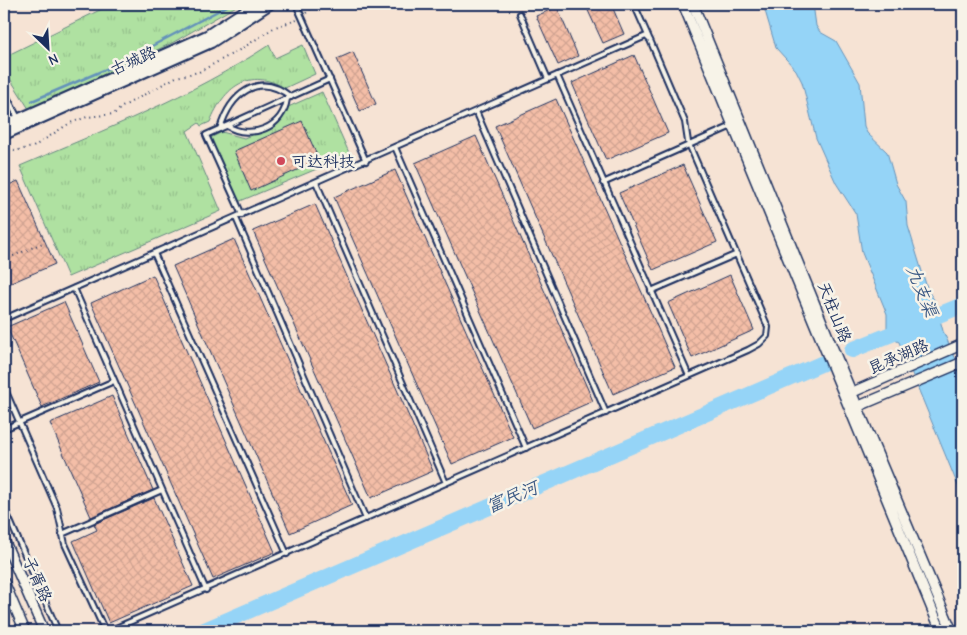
<svg xmlns="http://www.w3.org/2000/svg" width="967" height="635" viewBox="0 0 967 635" font-family="'Comic Neue','LXGW WenKai TC',sans-serif">
<style>
.grass{fill:url(#grass-tufts);stroke:#658880}
.water{fill:#95d4f7;stroke:#6492ba}
.lines{fill:none;stroke-linecap:round;stroke-linejoin:round}
.stream{stroke:#6492ba;stroke-width:2.5}
.river{stroke:#95d4f7;stroke-width:16}
.building{fill:url(#building-cross-hatch);stroke:#1b2f5e}
.service-casing{stroke:#1b2f5e;stroke-width:8}
.tertiary-casing{stroke:#1b2f5e;stroke-width:12}
.secondary-casing{stroke:#1b2f5e;stroke-width:14}
.path{stroke:#1b2f5e;stroke-width:2;stroke-dasharray:1 4;stroke-linecap:butt}
.service{stroke:#f7f3e8;stroke-width:4}
.tertiary{stroke:#f7f3e8;stroke-width:9}
.secondary{stroke:#f7f3e8;stroke-width:10}
.poi-dot{fill:#d1495b;stroke:#f7f3e8;stroke-width:2}
.labels{text-anchor:middle;stroke-width:5;stroke-linejoin:round;paint-order:stroke}
.street-label{font-size:16px;fill:#1b2f5e;stroke:#f7f3e8}
.poi-label{font-size:16px;fill:#1b2f5e;stroke:#f7f3e8;text-anchor:start}
.water-label{font-size:18px;font-style:italic;fill:#3a5884;stroke:#f7f3e8}
</style>
<defs>
<pattern id="grass-tufts" width="24" height="20" patternUnits="userSpaceOnUse" patternTransform="scale(1.25)"><rect width="24" height="20" fill="#afe1a1"/><path d="M3 7l-1-3M5 7V3M7 7l1-3M15 17l-1-3M17 17v-4M19 17l1-3" fill="none" stroke="#96c18d"/></pattern>
<pattern id="building-cross-hatch" width="8" height="8" patternUnits="userSpaceOnUse" patternTransform="scale(1.25)"><rect width="8" height="8" fill="#f4bea7"/><path d="M0 0l8 8M0 8l8-8" fill="none" stroke="#d1a492"/></pattern>
</defs>
<rect width="100%" height="100%" fill="#f6e3d4"/>
<filter id="ink" filterUnits="userSpaceOnUse"><feTurbulence type="fractalNoise" baseFrequency=".02" numOctaves="2"/><feDisplacementMap in="SourceGraphic" scale="10" xChannelSelector="R" yChannelSelector="G"/><feConvolveMatrix kernelMatrix="1 2 1 2 8 2 1 2 1" color-interpolation-filters="sRGB"/></filter>
<g filter="url(#ink)">
<path class="grass" d="M112 4H240L172 43 29 109 4 69V57Z
M269 45 275 58 303 45 315 74 285 88C249 67 224 87 210 122L201 126 199 123 187 131 221 211 68 277 20 166C104 130 192 96 269 45Z
M322 92 350 155 238 202 210 138 222 132 244 138 274 126 288 107Z"/>
<path class="water" d="M763 4H813L816 26 820 32 836 41 860 83 864 126 867 133 887 152 896 184 906 202 908 226 928 291 935 301 943 331 963 375V498L899 342 887 336V314L862 253 856 214 836 183 816 138 802 82 796 70 776 48Z"/>
<g class="lines">
<path class="stream" d="M32 101 118 64 231 4"/>
<path class="river" d="M852 350 963 305
M202 631 823 363"/>
</g>
<path class="building" d="M585 4H611L624 34 603 43Z
M557 7 578 56 558 65 536 16Z
M353 52 376 104 360 111 337 59Z
M634 55 668 133 606 160 572 83Z
M556 99 675 367 613 394 495 126Z
M302 121 319 160 251 191 234 151Z
M476 136 593 401 532 428 415 163Z
M683 165 717 242 653 270 619 193Z
M395 170 513 437 452 464 334 197Z
M18 181 55 264 4 286V187Z
M315 204 433 471 371 498 253 231Z
M234 239 352 505 290 533 173 266Z
M153 275 275 552 213 579 91 303Z
M730 275 754 330 692 358 668 303Z
M64 302 99 382 42 407 7 327Z
M112 396 153 490 91 517 50 423Z
M154 498 193 586 109 623 73 541 97 530 94 524Z"/>
<g class="lines">
<g class="service-casing">
<path id="service" d="M296 4 366 161
M634 4 649 38
M520 14 548 79
M557 75 689 376
M4 91 18 118
M476 111 606 413
M227 126C251 140 283 128 287 99
M220 129C230 95 258 70 291 97
M395 147 526 448
M316 182 446 483
M603 183 732 126
M242 215 206 135 330 79
M236 218 366 519
M154 253 287 554
M74 288 206 590
M651 291 737 254
M4 319 646 36 650 40 685 122 688 142 768 327 767 336 759 344 748 350 109 631
M4 387 57 508 65 544 104 629 107 631
M4 429 114 381
M4 507 58 631
M62 534 162 490"/>
</g>
<g class="tertiary-casing">
<path id="tertiary" d="M683 4 941 631
M693 4 831 344 952 631
M846 395 963 344
M852 409 963 362
M4 540 44 631
M4 582 25 631"/>
</g>
<g class="secondary-casing">
<path id="secondary" d="M4 126 207 36 256 4
M4 134 211 42 269 4"/>
</g>
<path class="path" d="M306 13 315 4
M4 153 33 147 70 123 87 117 114 114 122 107 176 77 199 72 243 48 275 27 297 20
M4 260 45 242"/>
<use href="#service" class="service"/>
<use href="#tertiary" class="tertiary"/>
<use href="#secondary" class="secondary"/>
</g>
</g>
<circle class="poi-dot" cx="281" cy="161" r="5"/>
<g class="labels">
<g class="street-label">
<text transform="translate(133 60) rotate(-24)" y="6">古城路</text>
<text transform="translate(835 312) rotate(68)" y="6">天柱山路</text>
<text transform="translate(898 356) rotate(-23)" y="6">昆承湖路</text>
<text transform="translate(38 579) rotate(66)" y="6">子胥路</text>
</g>
<g class="poi-label">
<text x="291" y="167">可达科技</text>
</g>
<g class="water-label">
<text transform="translate(922 291) rotate(68)" y="6">九支渠</text>
<text transform="translate(512 497) rotate(-23)" y="6">富民河</text>
</g>
</g>
<rect width="967" height="635" fill="none" stroke="#f7f3e8" stroke-width="20"/>
<rect x="10" y="10" width="947" height="615" fill="none" stroke="#1b2f5e" stroke-width="2" filter="url(#ink)"/>
<g transform="translate(48 48) rotate(155)" stroke="#f7f3e8" stroke-width="4" paint-order="stroke">
<path d="M0-4L9 19L0 12L-9 19Z" fill="#1b2f5e"/>
<text y="-8" font-size="14" font-weight="bold" text-anchor="middle" fill="#1b2f5e">N</text>
</g>
</svg>
